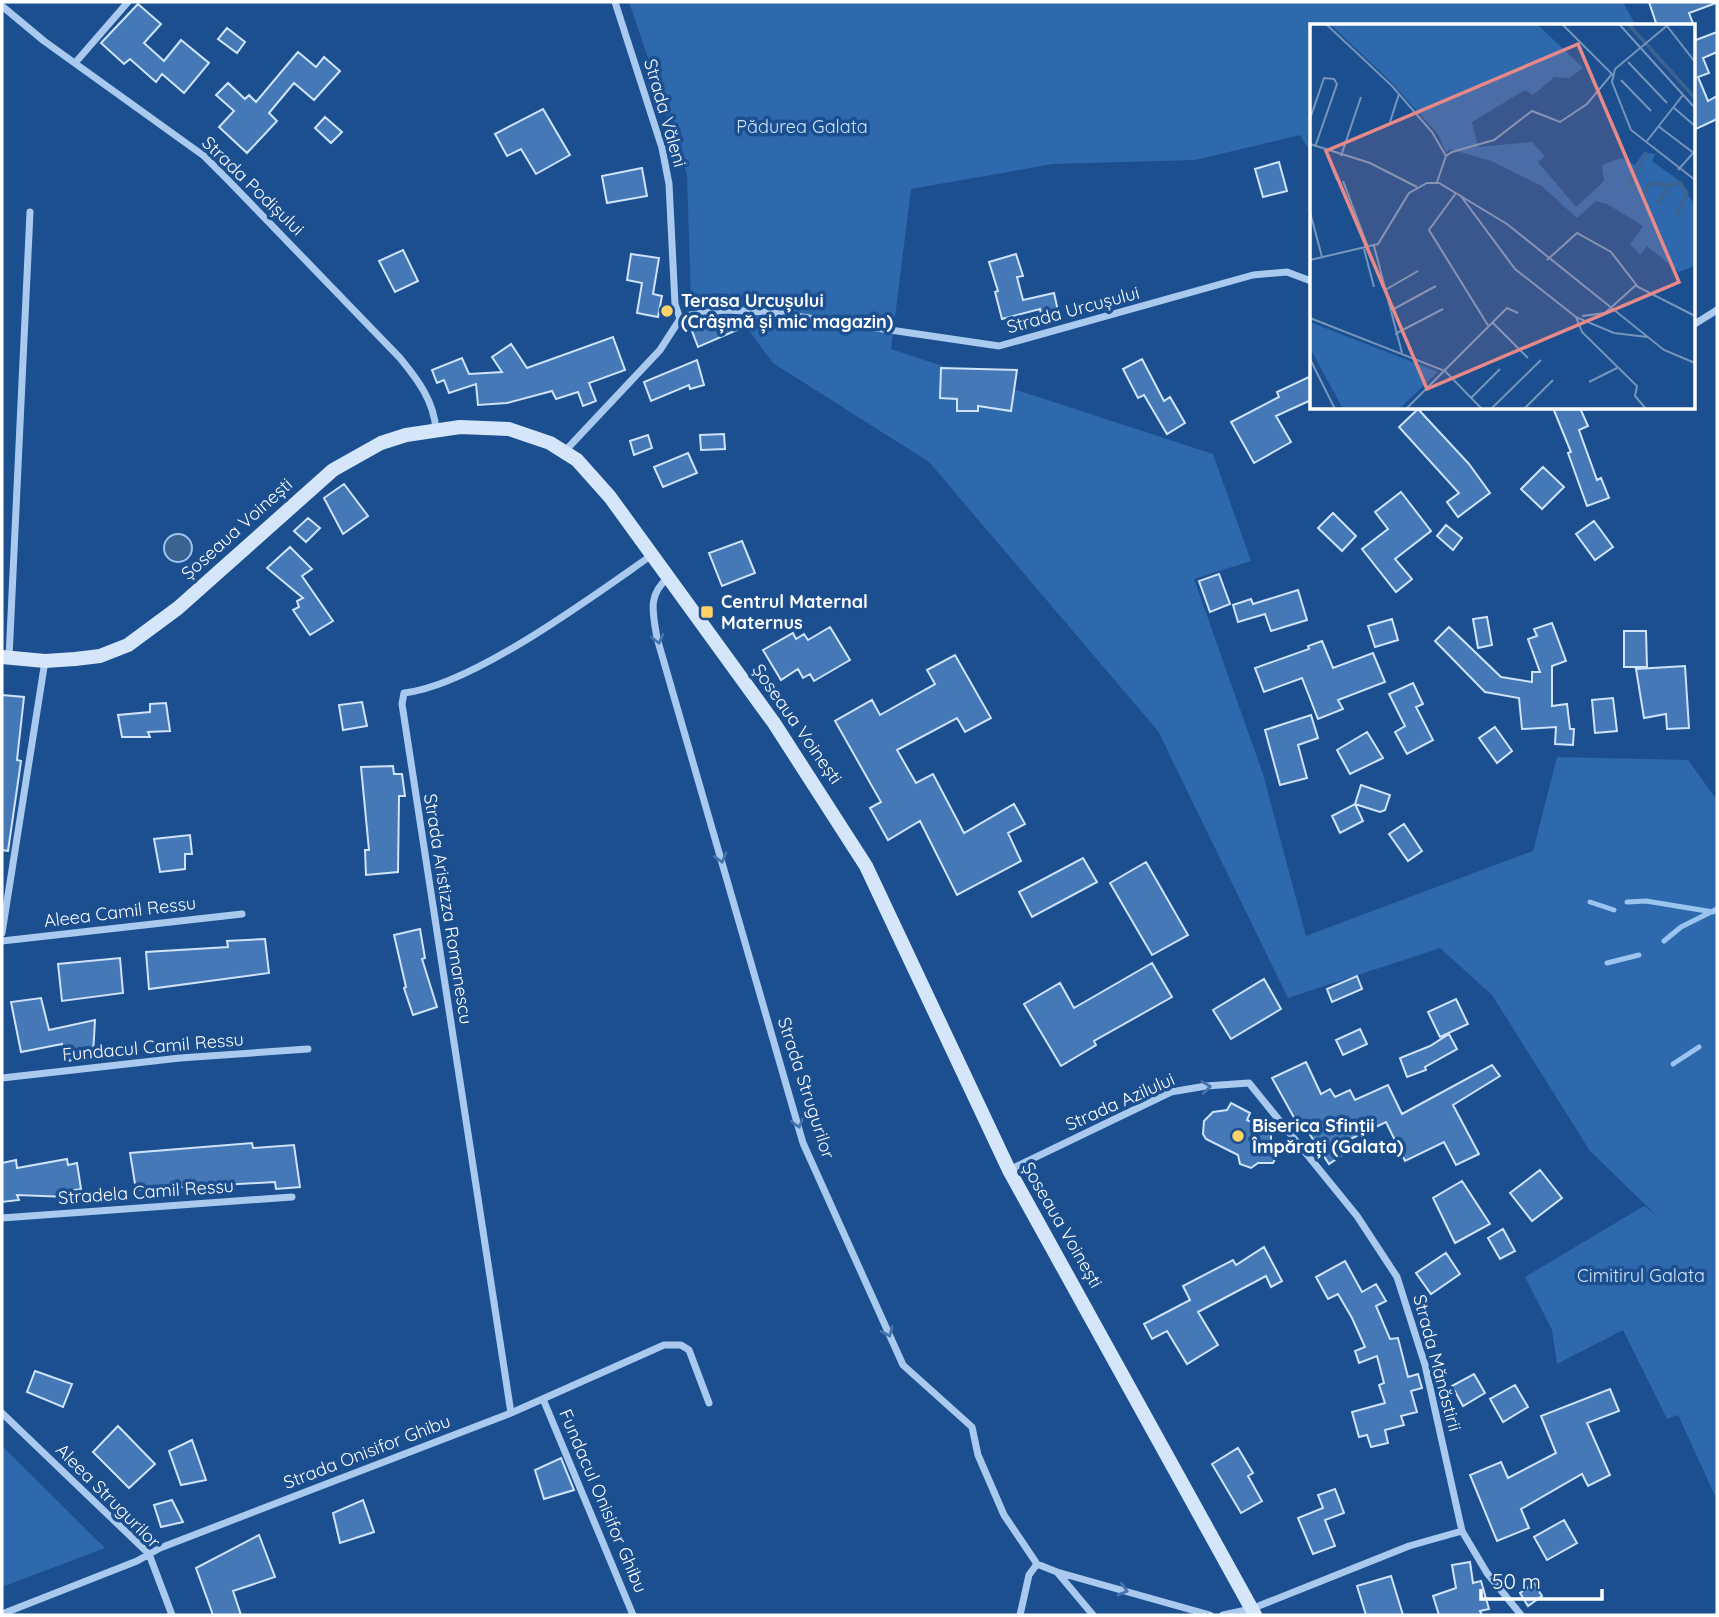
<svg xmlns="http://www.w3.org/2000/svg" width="1719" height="1617" viewBox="0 0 1719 1617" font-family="Quicksand,sans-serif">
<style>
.green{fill:#2e69ad}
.water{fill:#3c6290;stroke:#9cc4f0;stroke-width:2}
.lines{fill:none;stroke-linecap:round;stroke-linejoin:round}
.stream{stroke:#9cc4f0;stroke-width:5}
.building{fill:#4478b7;stroke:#cfe3fa;stroke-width:2}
.minor{stroke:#a9c9ee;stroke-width:7}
.secondary{stroke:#d6e6fa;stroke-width:14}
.oneway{stroke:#4674ac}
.poi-dot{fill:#ffd166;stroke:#1b4f8f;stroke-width:2.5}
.labels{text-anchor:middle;stroke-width:7;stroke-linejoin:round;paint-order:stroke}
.street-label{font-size:18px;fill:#fff;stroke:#1b4f8f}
.park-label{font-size:18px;fill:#cfe3fa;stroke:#1b4f8f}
.poi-label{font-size:18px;font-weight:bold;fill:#fff;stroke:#1b4f8f;text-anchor:start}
.inset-river{fill:none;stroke:#3c6290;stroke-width:3.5}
.inset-road{fill:none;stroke:#7695bc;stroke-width:2}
.view{fill:#e88989;fill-opacity:0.15;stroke:#e88989;stroke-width:3.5}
.inset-edge{fill:none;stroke:#fff;stroke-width:3.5}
</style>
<rect width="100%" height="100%" fill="#1b4f8f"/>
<path class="green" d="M629 2H1623L1636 26H1311V153L1300 135 1195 160 1053 164 911 189 891 349 1213 454 1251 561 1194 579 1263 774 1306 936 1533 851 1557 757 1688 760 1717 800V1500L1678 1415 1667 1419 1623 1330 1557 1364 1552 1330 1525 1277 1644 1206 1657 1216 1590 1151 1492 995 1440 948 1288 998 1158 731 929 462 773 363 721 293 691 302 687 174Z
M2 1446 105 1548 2 1587Z"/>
<path class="water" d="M164 548a14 14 0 1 1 28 0a14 14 0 1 1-28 0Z"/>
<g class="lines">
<path class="stream" d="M1590 902 1614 910
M1627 902 1646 901 1713 912
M1664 941 1681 927 1717 909
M1607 963 1639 955
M1673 1064 1699 1047"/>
</g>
<path class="building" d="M1649 2H1715L1716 3 1689 13 1694 26H1657Z
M138 4 161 24 144 43 164 61 181 40 209 63 184 93 162 74 156 82 130 59 124 64 101 43Z
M227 28 245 42 237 53 218 39Z
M1717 32V52L1703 58 1709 73 1698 77 1708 101 1717 96V119L1696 129 1693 122V35L1696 40Z
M298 52 316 67 324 57 340 71 314 100 294 83 269 113 277 121 247 153 219 127 234 111 216 95 228 83 245 99 249 95 256 102Z
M543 109 570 155 536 174 521 149 507 156 495 134Z
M325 117 342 132 331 143 315 128Z
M1279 162 1287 191 1263 197 1255 169Z
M642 168 647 196 607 203 602 176Z
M403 250 418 281 395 292 379 261Z
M631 254 659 258 653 294 662 296 658 317 637 313 642 283 627 280Z
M1016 254 1023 276 1017 277 1023 300 1054 293 1060 320 1043 323 1040 309 1002 319 995 292 998 291 989 262Z
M726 316H730L737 330 698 347 692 331Z
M613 337 625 370 589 383 596 401 583 406 578 392 556 399 552 391 507 403 478 405 476 384 449 393 444 380 437 383 432 370 462 358 469 374 502 372 492 357 511 344 527 368Z
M1142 359 1164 401 1170 397 1185 423 1167 434 1144 395 1138 398 1123 369Z
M697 360 704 385 690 389 689 385 651 401 644 382Z
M941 368 1017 370 1011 411 978 406V411H957V399L940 398Z
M1311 376V400L1276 416 1291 442 1254 463 1231 422 1279 397 1277 392Z
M1553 408H1580L1588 426 1579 430 1597 480 1601 478 1609 498 1587 506 1568 453 1571 452Z
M1418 409 1469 464 1490 493 1458 517 1447 502 1459 493 1399 427Z
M724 434 725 449 701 450 700 435Z
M648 435 652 448 634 455 630 441Z
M688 453 697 473 663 487 654 467Z
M1543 467 1564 487 1542 509 1521 489Z
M344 484 368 516 343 534 324 498Z
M1401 492 1431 531 1395 559 1412 579 1396 592 1362 549 1388 529 1375 512Z
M1333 513 1356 536 1342 551 1318 528Z
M308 518 320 528 306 542 294 531Z
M1594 521 1613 547 1595 560 1576 534Z
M1446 525 1462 538 1453 550 1437 536Z
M742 541 755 573 722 586 709 553Z
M290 547 312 569 302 576 333 621 310 635 293 610 299 607 297 601 303 598 267 568Z
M1219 574 1230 604 1210 612 1199 581Z
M1298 590 1307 620 1271 631 1265 614 1238 622 1233 605 1251 599 1253 604Z
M1487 617 1492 645 1478 648 1473 619Z
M1392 619 1398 640 1375 647 1368 626Z
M1552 623 1566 661 1552 666V706L1567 704 1570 729H1574L1573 745 1555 744 1556 727 1522 729 1519 698 1485 692 1435 641 1449 627 1501 677 1532 682V672H1540L1528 639 1537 636 1534 629Z
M830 627 850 660 814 681 810 674 803 678 798 669 781 680 763 650 793 633 796 639 804 634 808 640Z
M1624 631H1646L1647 667H1624Z
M1322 641 1333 668 1373 653 1385 682 1338 700 1343 709 1318 719 1302 678 1264 692 1255 668 1309 649 1308 646Z
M955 655 991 718 965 732 957 718 897 750 916 783 933 774 964 833 1014 804 1025 824 1008 833 1021 861 957 895 920 821 888 840 870 808 881 802 835 721 872 700 880 715 935 684 927 670Z
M1685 666 1689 728 1667 729 1666 714 1644 718 1636 669Z
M1413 683 1423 704 1416 707 1433 740 1407 754 1395 732 1405 726 1389 694Z
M2 695 24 697 17 760 21 761 8 851 2 850Z
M1613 698 1617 731 1595 733 1592 700Z
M362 702 367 726 343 730 339 705Z
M166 703 170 731 148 732 150 737H122L118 715 150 712V704Z
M1311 715 1318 738 1298 745 1307 778 1280 785 1265 730Z
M1495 727 1512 751 1497 763 1479 738Z
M1367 732 1383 758 1350 774 1337 750Z
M393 766 394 774H402L405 796H399L398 872 366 875 365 850H369L361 767Z
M1361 785 1390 795 1385 810 1380 812 1355 804Z
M1355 804 1363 821 1340 833 1332 816Z
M1404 824 1422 851 1408 861 1389 834Z
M190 835 192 854H185V869L160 872 154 839Z
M1083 858 1097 882 1032 917 1019 892Z
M1146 862 1188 935 1152 955 1110 883Z
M420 929 425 958 422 959 437 1007 413 1015 404 988 406 987 394 935Z
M265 939 269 973 149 989 146 952 228 947 227 941Z
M120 958 123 993 62 1001 58 964Z
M1152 963 1172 997 1094 1041 1096 1045 1061 1066 1024 1004 1060 983 1074 1008Z
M1357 976 1362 989 1332 1002 1327 989Z
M1264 979 1281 1009 1231 1039 1213 1010Z
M41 998 49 1030 95 1020 93 1055 64 1062 62 1044 21 1052 11 1002Z
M1456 999 1468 1024 1440 1037 1428 1012Z
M1360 1029 1367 1044 1343 1055 1336 1040Z
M1449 1034 1457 1049 1425 1067 1426 1070 1407 1077 1400 1058 1430 1046Z
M1306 1062 1321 1094 1330 1089 1335 1097 1350 1090 1355 1100 1388 1085 1402 1114 1492 1065 1500 1076 1453 1105 1479 1154 1456 1165 1444 1142 1405 1161 1386 1122 1342 1143 1348 1151 1329 1164 1305 1127 1301 1130 1272 1078Z
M1231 1103 1250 1113 1247 1120 1271 1132V1141L1278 1154 1273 1163H1258L1251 1168 1240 1164 1238 1155 1206 1139 1203 1134 1204 1121 1213 1112 1227 1110Z
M252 1143 253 1148 294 1145 300 1187 276 1189 275 1182 136 1190 130 1153Z
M67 1159 68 1165 77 1163 81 1189 69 1191 68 1197 17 1195 19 1200 2 1202V1163L16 1160 17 1168Z
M1540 1170 1562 1198 1532 1221 1510 1193Z
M1462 1181 1490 1224 1455 1243 1433 1198Z
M1503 1229 1515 1251 1500 1259 1488 1238Z
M1264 1247 1282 1281 1271 1287 1266 1276 1198 1312 1218 1345 1187 1364 1167 1331 1152 1339 1144 1324 1190 1300 1183 1286 1233 1260 1236 1265Z
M1446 1253 1460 1274 1431 1294 1416 1273Z
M1345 1261 1362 1292 1376 1284 1386 1301 1376 1306 1390 1339 1398 1338 1408 1377 1418 1374 1422 1388 1411 1391 1417 1412 1401 1416 1404 1425 1385 1430 1388 1443 1371 1447 1367 1435 1359 1437 1352 1412 1385 1403 1379 1385 1384 1383 1377 1356 1359 1363 1355 1351 1365 1347 1352 1318 1338 1294 1328 1299 1316 1277Z
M35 1371 72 1384 63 1407 27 1392Z
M1474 1374 1485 1393 1463 1406 1452 1386Z
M1515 1385 1528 1407 1503 1422 1490 1399Z
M1610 1389 1619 1411 1587 1423 1610 1475 1588 1486 1582 1474 1521 1509 1529 1528 1497 1541 1470 1475 1501 1462 1508 1478 1556 1453 1541 1416Z
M118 1426 155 1464 129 1488 93 1452Z
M192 1440 206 1480 181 1485 169 1451Z
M1238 1448 1253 1473 1248 1476 1262 1501 1241 1513 1212 1464Z
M561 1458 574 1490 544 1499 535 1470Z
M1335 1489 1344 1513 1325 1520 1335 1546 1313 1554 1298 1518 1323 1508 1318 1495Z
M172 1500 183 1522 161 1527 154 1505Z
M363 1500 374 1532 340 1543 333 1513Z
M1564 1520 1577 1543 1547 1560 1534 1537Z
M259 1535 275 1577 233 1591 241 1615H213L196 1568Z
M1470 1562 1473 1583 1481 1581 1489 1609 1480 1611 1482 1615H1439L1433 1596 1456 1588 1452 1565Z
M1391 1576 1403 1615H1366L1357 1586Z
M1534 1583 1542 1596 1528 1606 1520 1593Z"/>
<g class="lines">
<path class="minor" d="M615 2 662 148 669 184 675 304 680 319
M2 6 44 41 204 156 227 179 400 358C418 380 434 401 436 430
M75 63 128 2
M1693 325 1717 310
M565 451 660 350 680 319 690 315 724 310 768 312 999 346 1253 275 1287 272 1311 281
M668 578C647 595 653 613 657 638L803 1143 903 1365 972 1427 978 1455 1004 1515 1037 1564
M9 658 30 212
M2 933 45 661
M2 941 242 914
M2 1078 180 1058 308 1049
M1009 1170 1171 1092 1206 1086 1249 1083 1357 1216 1397 1277 1425 1365 1462 1531 1487 1573 1521 1615
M2 1218 292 1197
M543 1399 633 1615
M2 1413 149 1554 172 1615
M511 1413 402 704 404 693C472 686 593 596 652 555
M1057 1572 1210 1615
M2 1614 137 1561 160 1548 511 1413 664 1345H681L689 1350 709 1403
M1020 1615 1029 1575 1037 1564 1057 1572 1093 1615
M1223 1615 1251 1609 1409 1546 1462 1531"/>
<path class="secondary" d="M2 657 45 661 75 659 100 656 128 645 178 608 333 470 381 443 406 435 460 427 509 429 550 443 577 460 610 497 774 723 866 866 1009 1170 1255 1615"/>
</g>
<defs><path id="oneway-chevron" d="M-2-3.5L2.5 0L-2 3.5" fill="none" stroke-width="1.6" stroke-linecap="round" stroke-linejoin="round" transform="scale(1.75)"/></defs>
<g class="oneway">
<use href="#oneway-chevron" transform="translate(658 639) rotate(77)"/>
<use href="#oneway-chevron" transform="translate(721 858) rotate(74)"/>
<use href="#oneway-chevron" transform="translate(1206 1087) rotate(-7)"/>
<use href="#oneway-chevron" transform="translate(798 1123) rotate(74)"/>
<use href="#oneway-chevron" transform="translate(888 1332) rotate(66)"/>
<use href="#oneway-chevron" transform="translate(1123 1590) rotate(16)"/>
</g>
<g class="poi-dot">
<circle cx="667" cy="311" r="7"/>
<rect x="700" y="605" width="14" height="14" rx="3.5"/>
<circle cx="1238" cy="1136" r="7"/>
</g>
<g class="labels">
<g class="street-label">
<text transform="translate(665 113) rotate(74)" y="6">Strada Văleni</text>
<text transform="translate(253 186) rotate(44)" y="6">Strada Podișului</text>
<text transform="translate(1073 310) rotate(-15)" y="6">Strada Urcușului</text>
<text transform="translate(237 529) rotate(-42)" y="6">Șoseaua Voinești</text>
<text transform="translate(797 724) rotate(55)" y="6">Șoseaua Voinești</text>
<text transform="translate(448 909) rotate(81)" y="6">Strada Aristizza Romanescu</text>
<text transform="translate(120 912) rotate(-7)" y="6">Aleea Camil Ressu</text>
<text transform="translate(153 1047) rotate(-5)" y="6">Fundacul Camil Ressu</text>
<text transform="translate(806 1088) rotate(72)" y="6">Strada Strugurilor</text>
<text transform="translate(1120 1102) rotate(-24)" y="6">Strada Azilului</text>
<text transform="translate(146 1192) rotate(-4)" y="6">Stradela Camil Ressu</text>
<text transform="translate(1062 1225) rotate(60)" y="6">Șoseaua Voinești</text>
<text transform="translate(1437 1363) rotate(75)" y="6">Strada Mănăstirii</text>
<text transform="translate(367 1452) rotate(-21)" y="6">Strada Onisifor Ghibu</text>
<text transform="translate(108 1496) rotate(45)" y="6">Aleea Strugurilor</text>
<text transform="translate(603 1501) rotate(67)" y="6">Fundacul Onisifor Ghibu</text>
</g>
<g class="park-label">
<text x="802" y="133">Pădurea Galata</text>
<text x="1641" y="1282">Cimitirul Galata</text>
</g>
<g class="poi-label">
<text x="681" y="307">Terasa Urcușului<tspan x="681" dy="21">(Crâșmă și mic magazin)</tspan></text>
<text x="721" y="608">Centrul Maternal<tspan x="721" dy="21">Maternus</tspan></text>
<text x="1252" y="1132">Biserica Sfinții<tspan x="1252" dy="21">Împărați (Galata)</tspan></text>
</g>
</g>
<g transform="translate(1310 24)">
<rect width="385" height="385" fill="#1b4f8f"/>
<path d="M227 0 273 44 259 54 244 53 223 71 215 66 162 98 168 123 222 118 235 132 228 138 266 183 294 157 292 141 311 134 325 141 334 128 345 130 342 137 367 155 385 181V242L369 248 337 222 330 231 320 220 333 202 297 180 286 177 267 194 232 162 181 137 140 125 136 129 128 110 81 58 21 1ZM0 298 128 348 89 385H33L0 324Z" fill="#2e69ad"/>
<path class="inset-river" d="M318 0 385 74M319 162 337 129M333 171 340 159 360 161M347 180 360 161 370 159 377 169 366 191"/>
<path class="inset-road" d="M16 0 82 62 122 108 136 132M309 0 385 84M359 0 305 45 302 58 321 106 385 156M357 2 385 38M318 38 357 79M311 56 341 87M363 83 385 102M0 95 14 54 24 55 27 60 5 123M80 98 89 70M348 102 385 130M337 117 373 71M0 120 60 139 107 163M16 128 27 156M31 132 51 73M368 146 384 128M33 157 58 223M127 158 136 132 142 128 184 116 222 87 250 98 277 80 302 50 252 0M146 169 119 206 179 303M150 171 205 245 266 293M0 188 12 233M64 222 92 329M54 225 64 263M0 236 68 220 99 169 117 159H129L197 200 354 326 385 339M237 236 267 209 301 228 328 263 385 292M75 266 108 247M80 287 126 262M272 292 295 289 326 261M0 294 135 347 172 385M183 299 218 334M85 310 133 285M0 335 25 385M279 358 307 344M161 374 190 345M96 385 197 284 208 289M181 385 231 336M214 385 243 356M336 385 325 372 327 362 272 308 266 293 304 309 337 313"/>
<path class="view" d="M268 20 369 258 117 365 16 127Z"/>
<rect width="385" height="385" class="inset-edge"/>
</g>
<rect width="1719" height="1617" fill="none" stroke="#ffffff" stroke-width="7"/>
<path d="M1481 1589v10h121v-10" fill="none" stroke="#ffffff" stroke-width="3.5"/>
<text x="1492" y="1589" font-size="21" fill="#ffffff" stroke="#1b4f8f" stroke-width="5" paint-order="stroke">50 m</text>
</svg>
